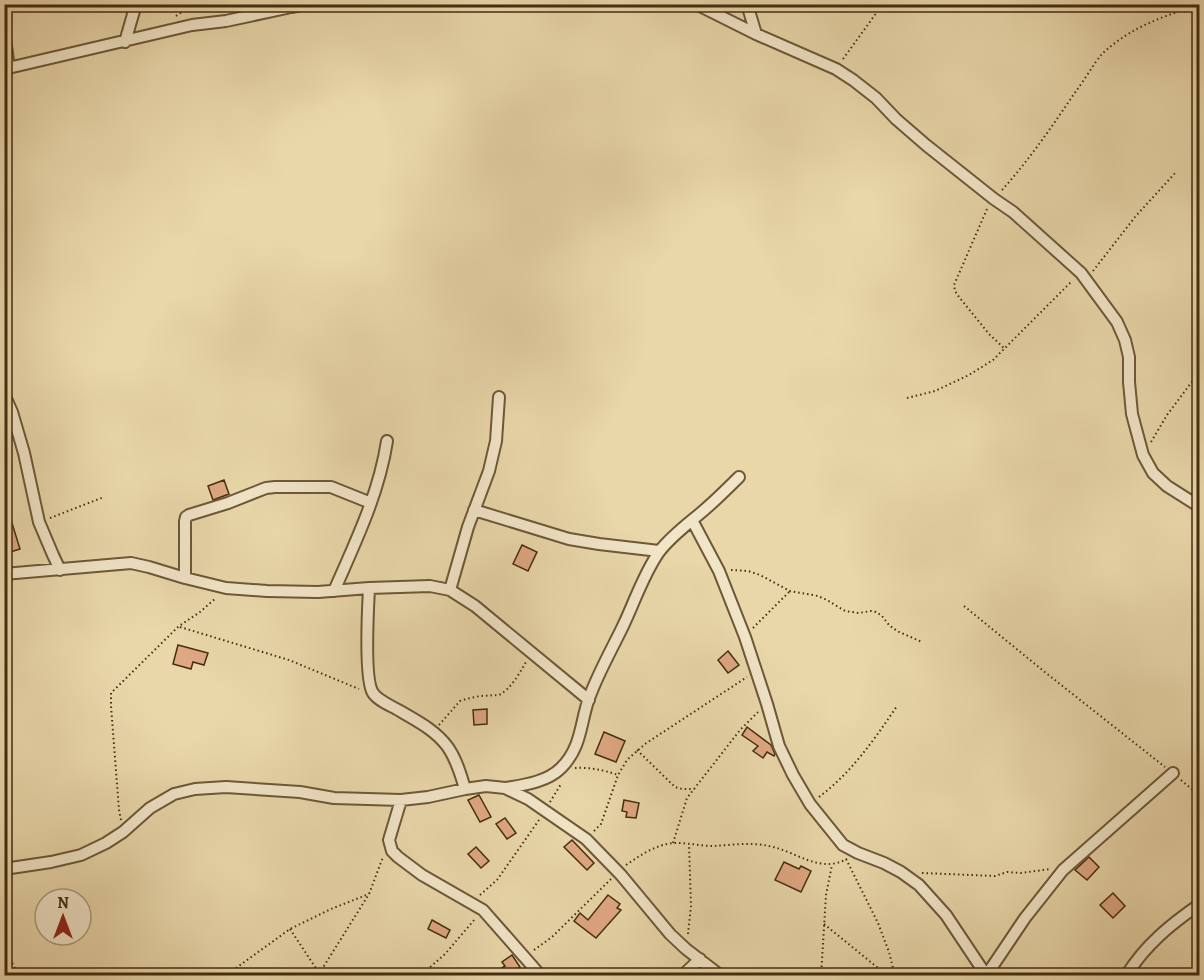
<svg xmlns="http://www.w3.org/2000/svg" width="1204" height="980" viewBox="0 0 1204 980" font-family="Alegreya,serif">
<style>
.building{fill:#e0a882;stroke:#442d10;stroke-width:1.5}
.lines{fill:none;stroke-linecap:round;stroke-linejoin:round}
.minor-casing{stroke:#6d5836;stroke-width:14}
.path{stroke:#442d10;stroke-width:2;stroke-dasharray:1.5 3;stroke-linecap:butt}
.minor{stroke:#f1e5c8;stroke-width:10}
</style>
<rect width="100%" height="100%" fill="#e9d7aa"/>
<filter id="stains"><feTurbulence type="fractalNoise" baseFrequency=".00333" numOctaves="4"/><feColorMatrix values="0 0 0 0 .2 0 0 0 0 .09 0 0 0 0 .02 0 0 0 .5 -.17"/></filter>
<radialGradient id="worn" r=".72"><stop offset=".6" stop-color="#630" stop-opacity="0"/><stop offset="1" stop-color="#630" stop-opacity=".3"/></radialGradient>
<path class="building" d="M224 480 229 494 213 500 208 486Z
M4 507H7L20 549 4 554Z
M522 545 537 552 528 571 513 564Z
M178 645 208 653 204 665 193 662 191 669 173 664Z
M728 651 739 665 728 673 718 660Z
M487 709V724L474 725 473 710Z
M747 727 771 745 775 754 774 756 767 752 763 758 753 751 758 746 742 735Z
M604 732 625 741 616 762 595 754Z
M479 795 491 817 480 822 468 800Z
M624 800 639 803 636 818 626 817 627 812 622 811Z
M505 818 516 833 507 839 496 824Z
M572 840 594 863 587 870 564 847Z
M476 847 489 861 481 868 468 854Z
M1089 857 1099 867 1087 880 1075 870Z
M784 862 799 869 801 866 811 871 801 892 775 880Z
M1113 893 1125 906 1113 918 1100 905Z
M608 895 620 904 617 908 621 910 596 938 574 921 580 913 588 920Z
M432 920 450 930 446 938 428 929Z
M512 955 520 967 508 975H491L505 966 502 962Z"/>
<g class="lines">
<g class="minor-casing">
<path id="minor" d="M696 4 756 34 836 69 853 80 876 98 896 119 926 145 994 199 1013 212 1081 273 1117 322 1125 340 1129 357V382L1132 414 1143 455 1153 473 1167 486 1200 507
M747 4 756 34
M4 31 9 68
M125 42 136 4
M4 69 192 25 226 21 291 7 308 4
M4 394 12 412 24 453 39 522 53 555 60 570
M474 510 569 539 599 544 659 551
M692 520 719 571 745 637 767 704 779 746 793 775 810 804 843 845 858 853 884 863 901 872 919 885 946 915 986 975
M4 574 131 563 149 567 185 578 226 588 267 591 318 592 369 588 430 586 450 590 475 606 589 700
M185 578V521L186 517 189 515 228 503 266 488 275 487H331L371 503
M369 588C368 607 364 680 373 693 378 701 392 706 400 711 417 721 435 730 447 746 456 758 461 775 465 789
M450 590 468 527 489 471 496 441 499 397
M334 591C355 543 379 494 387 441
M506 788C524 785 547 782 561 768 581 748 580 726 588 701 597 675 611 651 623 626 635 601 643 575 659 552 671 536 688 524 703 511 716 500 727 489 739 477
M401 800 389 840 392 851 398 857 422 875 483 910 541 976
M4 869 51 862 81 855 106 843 123 832 150 808 174 794 195 789 226 787 300 792 334 798 401 800 428 797 465 789 486 786 505 788 528 799 586 839 621 875 670 934 686 949 721 976
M682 976 700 959
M986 976 1025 918 1063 870 1173 773
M1126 976C1145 945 1171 924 1200 904"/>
</g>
<path class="path" d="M176 16 194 4
M843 59 877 12
M1002 190C1030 159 1053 125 1076 91 1084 81 1094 63 1102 54 1129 28 1165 15 1200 5
M987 209 954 285 955 291 959 297 989 334 1005 349
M1093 271 1135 217 1176 172
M907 398 935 391 969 375 993 360 1072 281
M1151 442 1167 415 1200 371
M50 518 104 497
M731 570 748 571 760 575 790 591 818 596 827 600 845 611 859 613 871 611 876 612 882 616 889 625 897 631 922 642
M964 606 1046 673 1165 767
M180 627 289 660 359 689
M753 628 790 591
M439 725 460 701 466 699 480 696 499 695C511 689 519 674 526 662
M637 750 675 787 682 789H694
M575 768C589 767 604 770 618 775
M1181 780 1200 796
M819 797C852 772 874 740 897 706
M550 802 561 784
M121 820 119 810 111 706V693L179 626 200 612 216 598
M594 831 601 824 618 775 627 760 645 744 747 677
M673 843 687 798 740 730 758 712
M846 859 878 923 889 952 895 976
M626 865C638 857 649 849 663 845 678 840 697 846 713 846 731 845 751 842 769 846 796 851 819 874 847 859
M922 873 995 876 1007 872 1021 873 1050 869
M480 895 497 880 539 820
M824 924 878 968 894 975
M290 929 321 976
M688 934 691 906 689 844
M4 947 19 976
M534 950 552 937 611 879
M1003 970 1021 976
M319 974 369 894 383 857
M225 976 290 929 331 909 369 894
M420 976 445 954 475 919
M821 976 826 895 832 865
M1199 976 1200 975"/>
<use href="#minor" class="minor"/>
</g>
<rect width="1204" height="980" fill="none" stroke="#e9d7aa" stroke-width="24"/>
<rect x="6" y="6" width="1192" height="968" fill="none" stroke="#442d10" stroke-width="3"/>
<rect x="12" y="12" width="1180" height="956" fill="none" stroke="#442d10" stroke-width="1.5"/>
<g transform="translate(63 917)"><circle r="28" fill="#f1e5c8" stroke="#ac9b7e" stroke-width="1.5"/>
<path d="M0-4.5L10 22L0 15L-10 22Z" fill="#8f2418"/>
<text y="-9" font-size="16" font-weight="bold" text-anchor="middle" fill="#442d10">N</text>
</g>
<rect width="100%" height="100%" filter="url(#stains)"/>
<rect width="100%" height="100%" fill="url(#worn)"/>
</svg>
